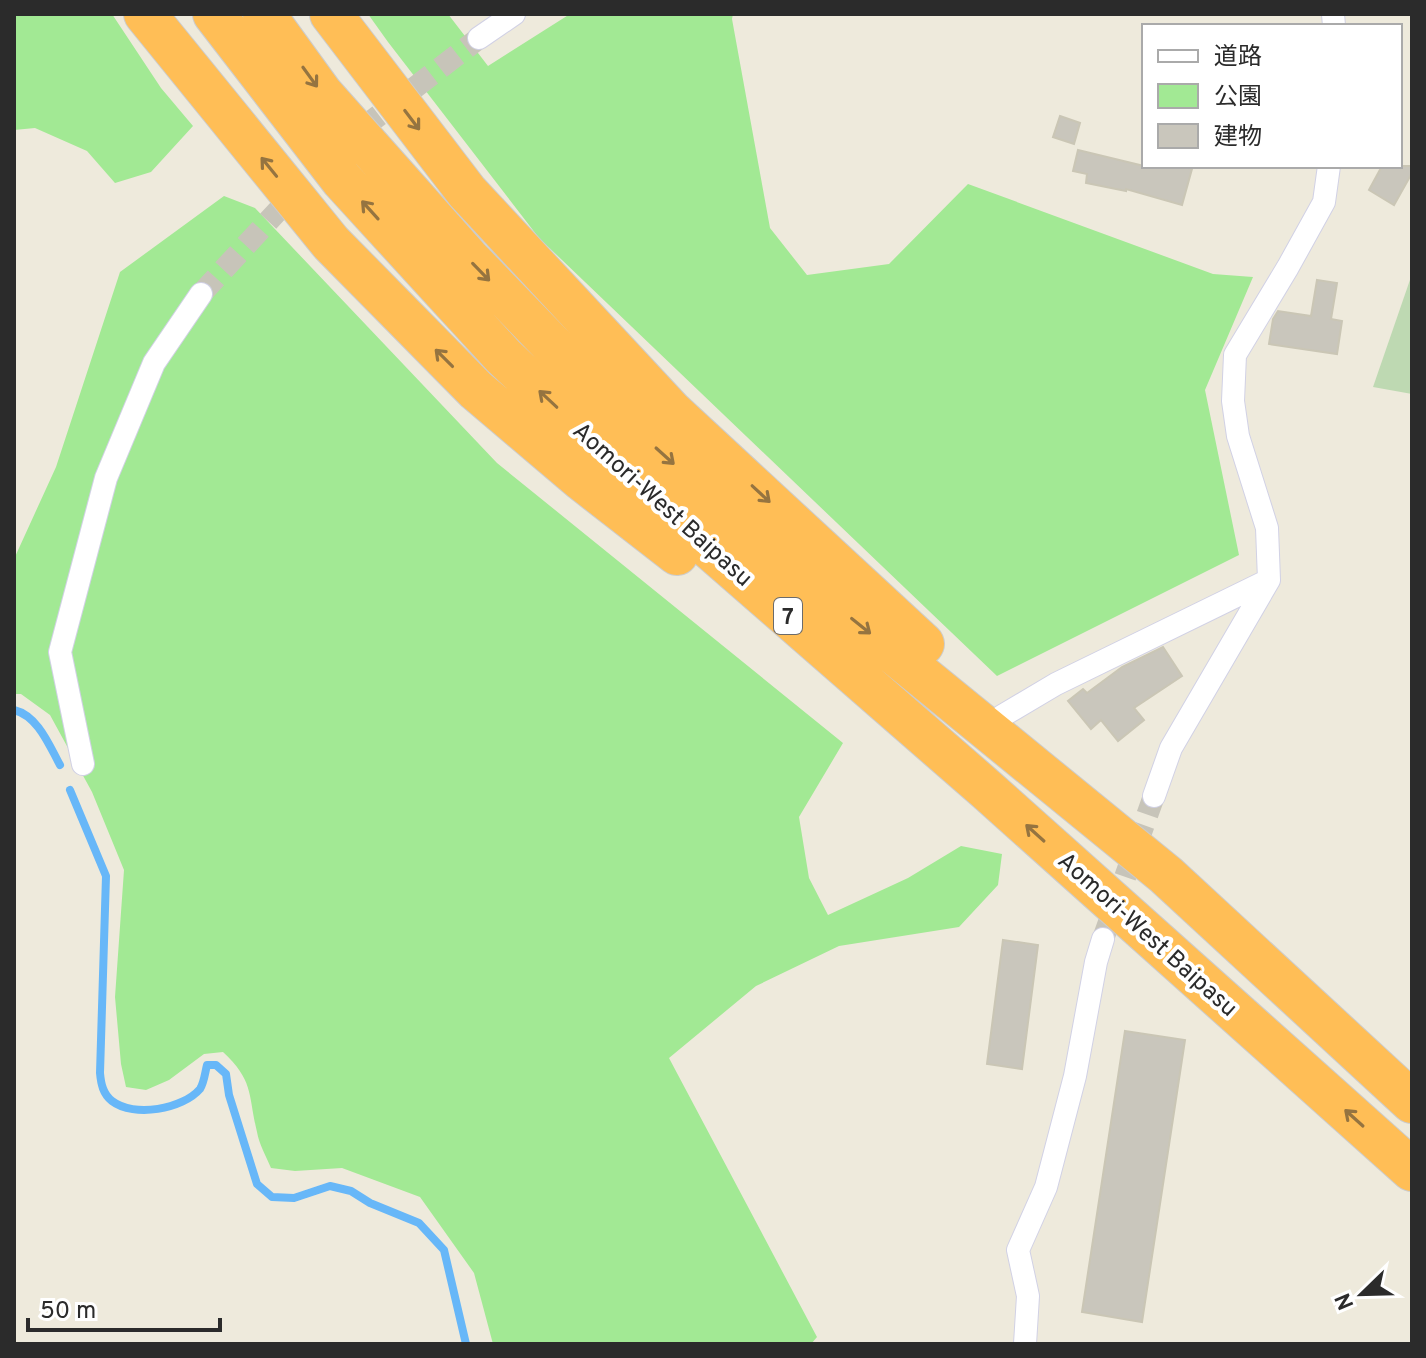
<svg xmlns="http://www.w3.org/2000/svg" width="1426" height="1358" viewBox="0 0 1426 1358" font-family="Overpass,'Noto Sans JP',sans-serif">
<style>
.green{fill:#a2e994}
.cemetery{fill:#bed9b2}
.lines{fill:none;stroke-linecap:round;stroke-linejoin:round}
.stream{stroke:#67b7f8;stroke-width:8}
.building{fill:#c9c6bc;stroke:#cac6b5;stroke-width:2}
.street-tunnel{stroke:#c7c4b9;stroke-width:22;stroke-dasharray:22 11;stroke-linecap:butt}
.street-casing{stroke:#d1d1e5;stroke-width:24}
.highway-casing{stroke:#ccc;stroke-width:44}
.street{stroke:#fff;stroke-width:22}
.highway{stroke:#ffbe56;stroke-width:42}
.oneway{stroke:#957440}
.labels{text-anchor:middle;stroke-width:8;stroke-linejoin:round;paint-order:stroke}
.shield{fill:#fff;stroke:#6b6b6b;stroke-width:2}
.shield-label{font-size:22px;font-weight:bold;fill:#2b2b2b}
.street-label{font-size:24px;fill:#2b2b2b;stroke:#fff}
</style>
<rect width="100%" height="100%" fill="#eeeadc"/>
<path class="green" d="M14 14H112L161 88 193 126 151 172 115 183 87 151 35 128 14 130Z
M368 14H448L488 66 570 14H733L732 19 770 228 807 275 889 264 968 184 1213 274 1253 277 1205 390 1239 555 997 676 539 238 388 42Z
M224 196 255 208 497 463 843 743 799 817 809 878 828 915 908 878 961 846 1002 854 998 885 959 927 839 946 756 986 669 1058 817 1337 811 1344H493L474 1273 420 1197 342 1168 295 1171 271 1168C266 1156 259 1144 257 1132 248 1094 254 1081 223 1052L204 1054 169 1080 146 1090 126 1087 121 1064 115 997 124 870 92 792 50 715 21 694H14V559L56 467 120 272Z"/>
<path class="cemetery" d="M1412 274V394L1373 387Z"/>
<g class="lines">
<path class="stream" d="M14 710C38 716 49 745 60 765
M70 790 106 876 100 1073C101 1084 103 1094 112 1101 134 1118 183 1109 200 1089 204 1083 205 1073 207 1065H216L226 1074 229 1095 257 1184 272 1197 294 1198 330 1186 351 1191 370 1203 419 1223 444 1250 466 1344"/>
</g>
<path class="building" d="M1060 116 1080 123 1074 144 1053 137Z
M1078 150 1144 166H1181L1192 169 1182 205 1126 189V191L1086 183 1087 174 1073 171Z
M1382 166H1412V173L1394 205 1369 190Z
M1317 280 1337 283 1331 319 1342 321 1337 354 1269 344 1273 319 1278 311 1311 316Z
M1163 647 1182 676 1134 708 1144 720 1118 741 1101 720 1091 729 1068 701 1083 689 1087 693 1122 667Z
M1003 940 1038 945 1022 1069 987 1064Z
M1125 1031 1185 1040 1142 1322 1082 1312Z"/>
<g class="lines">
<path class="street-tunnel" d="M201 294 334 150 479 38
M1103 939 1154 796"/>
<g class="street-casing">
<path id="street" d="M1333 14 1334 26
M479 38 514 14
M1002 716 1056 684 1269 580
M83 764 60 652 106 478 154 363 201 294
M1154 796 1171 748 1269 580 1267 528 1238 436 1233 401 1235 355 1288 267 1324 202 1329 166
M1025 1344 1028 1296 1018 1250 1046 1187 1075 1076 1096 962 1103 939"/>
</g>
<g class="highway-casing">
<path id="highway" d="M145 14 331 243 476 390 582 480 677 554
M214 14 342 180 503 356 660 505 987 790 1412 1170
M264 14 322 94 468 258 619 414 787 566 1166 875 1412 1102
M331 14 467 192 672 412 923 644"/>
</g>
<use href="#street" class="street"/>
<use href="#highway" class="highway"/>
</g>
<defs><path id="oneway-shaft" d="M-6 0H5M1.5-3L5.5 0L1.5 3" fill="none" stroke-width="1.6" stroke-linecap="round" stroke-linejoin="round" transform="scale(2)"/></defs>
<g class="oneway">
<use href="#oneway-shaft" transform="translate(310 77) rotate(54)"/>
<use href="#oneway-shaft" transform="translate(412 120) rotate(53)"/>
<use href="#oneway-shaft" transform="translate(269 167) rotate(-129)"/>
<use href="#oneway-shaft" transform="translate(370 210) rotate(-132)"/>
<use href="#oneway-shaft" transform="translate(481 272) rotate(46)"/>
<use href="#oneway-shaft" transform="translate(444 358) rotate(-135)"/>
<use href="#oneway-shaft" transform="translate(548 399) rotate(-137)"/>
<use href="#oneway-shaft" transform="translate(665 456) rotate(42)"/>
<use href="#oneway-shaft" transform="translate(761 494) rotate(43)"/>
<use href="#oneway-shaft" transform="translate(861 626) rotate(39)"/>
<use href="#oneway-shaft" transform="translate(1035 833) rotate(-138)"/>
<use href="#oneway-shaft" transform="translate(1354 1118) rotate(-138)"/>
</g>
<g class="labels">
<rect class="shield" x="774" y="598" width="28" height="36" rx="6"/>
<g class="shield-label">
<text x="788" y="624">7</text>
</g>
<g class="street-label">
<text transform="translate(663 504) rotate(42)" y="8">Aomori-West Baipasu</text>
<text transform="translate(1148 934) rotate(42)" y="8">Aomori-West Baipasu</text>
</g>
</g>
<rect width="1426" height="1358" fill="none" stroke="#2b2b2b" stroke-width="32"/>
<rect x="1142" y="24" width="260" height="144" fill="#ffffff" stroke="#aaaaaa" stroke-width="2"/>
<rect x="1158" y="50" width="40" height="12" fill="#ffffff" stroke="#aaaaaa" stroke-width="2"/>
<text x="1214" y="64" font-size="24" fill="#2b2b2b">道路</text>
<rect x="1158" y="84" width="40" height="24" fill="#a2e994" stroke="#aaaaaa" stroke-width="2"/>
<text x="1214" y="104" font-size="24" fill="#2b2b2b">公園</text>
<rect x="1158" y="124" width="40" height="24" fill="#c9c6bc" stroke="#aaaaaa" stroke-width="2"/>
<text x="1214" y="144" font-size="24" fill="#2b2b2b">建物</text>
<g transform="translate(1362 1294) rotate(247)" stroke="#ffffff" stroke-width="6" paint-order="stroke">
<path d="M0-6L14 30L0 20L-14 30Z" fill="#2b2b2b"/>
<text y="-12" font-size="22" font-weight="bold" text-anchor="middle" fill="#2b2b2b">N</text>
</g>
<path d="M28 1318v12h192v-12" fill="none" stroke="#2b2b2b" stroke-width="4"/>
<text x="40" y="1318" font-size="24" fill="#2b2b2b" stroke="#ffffff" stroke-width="6" paint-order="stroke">50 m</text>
</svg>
